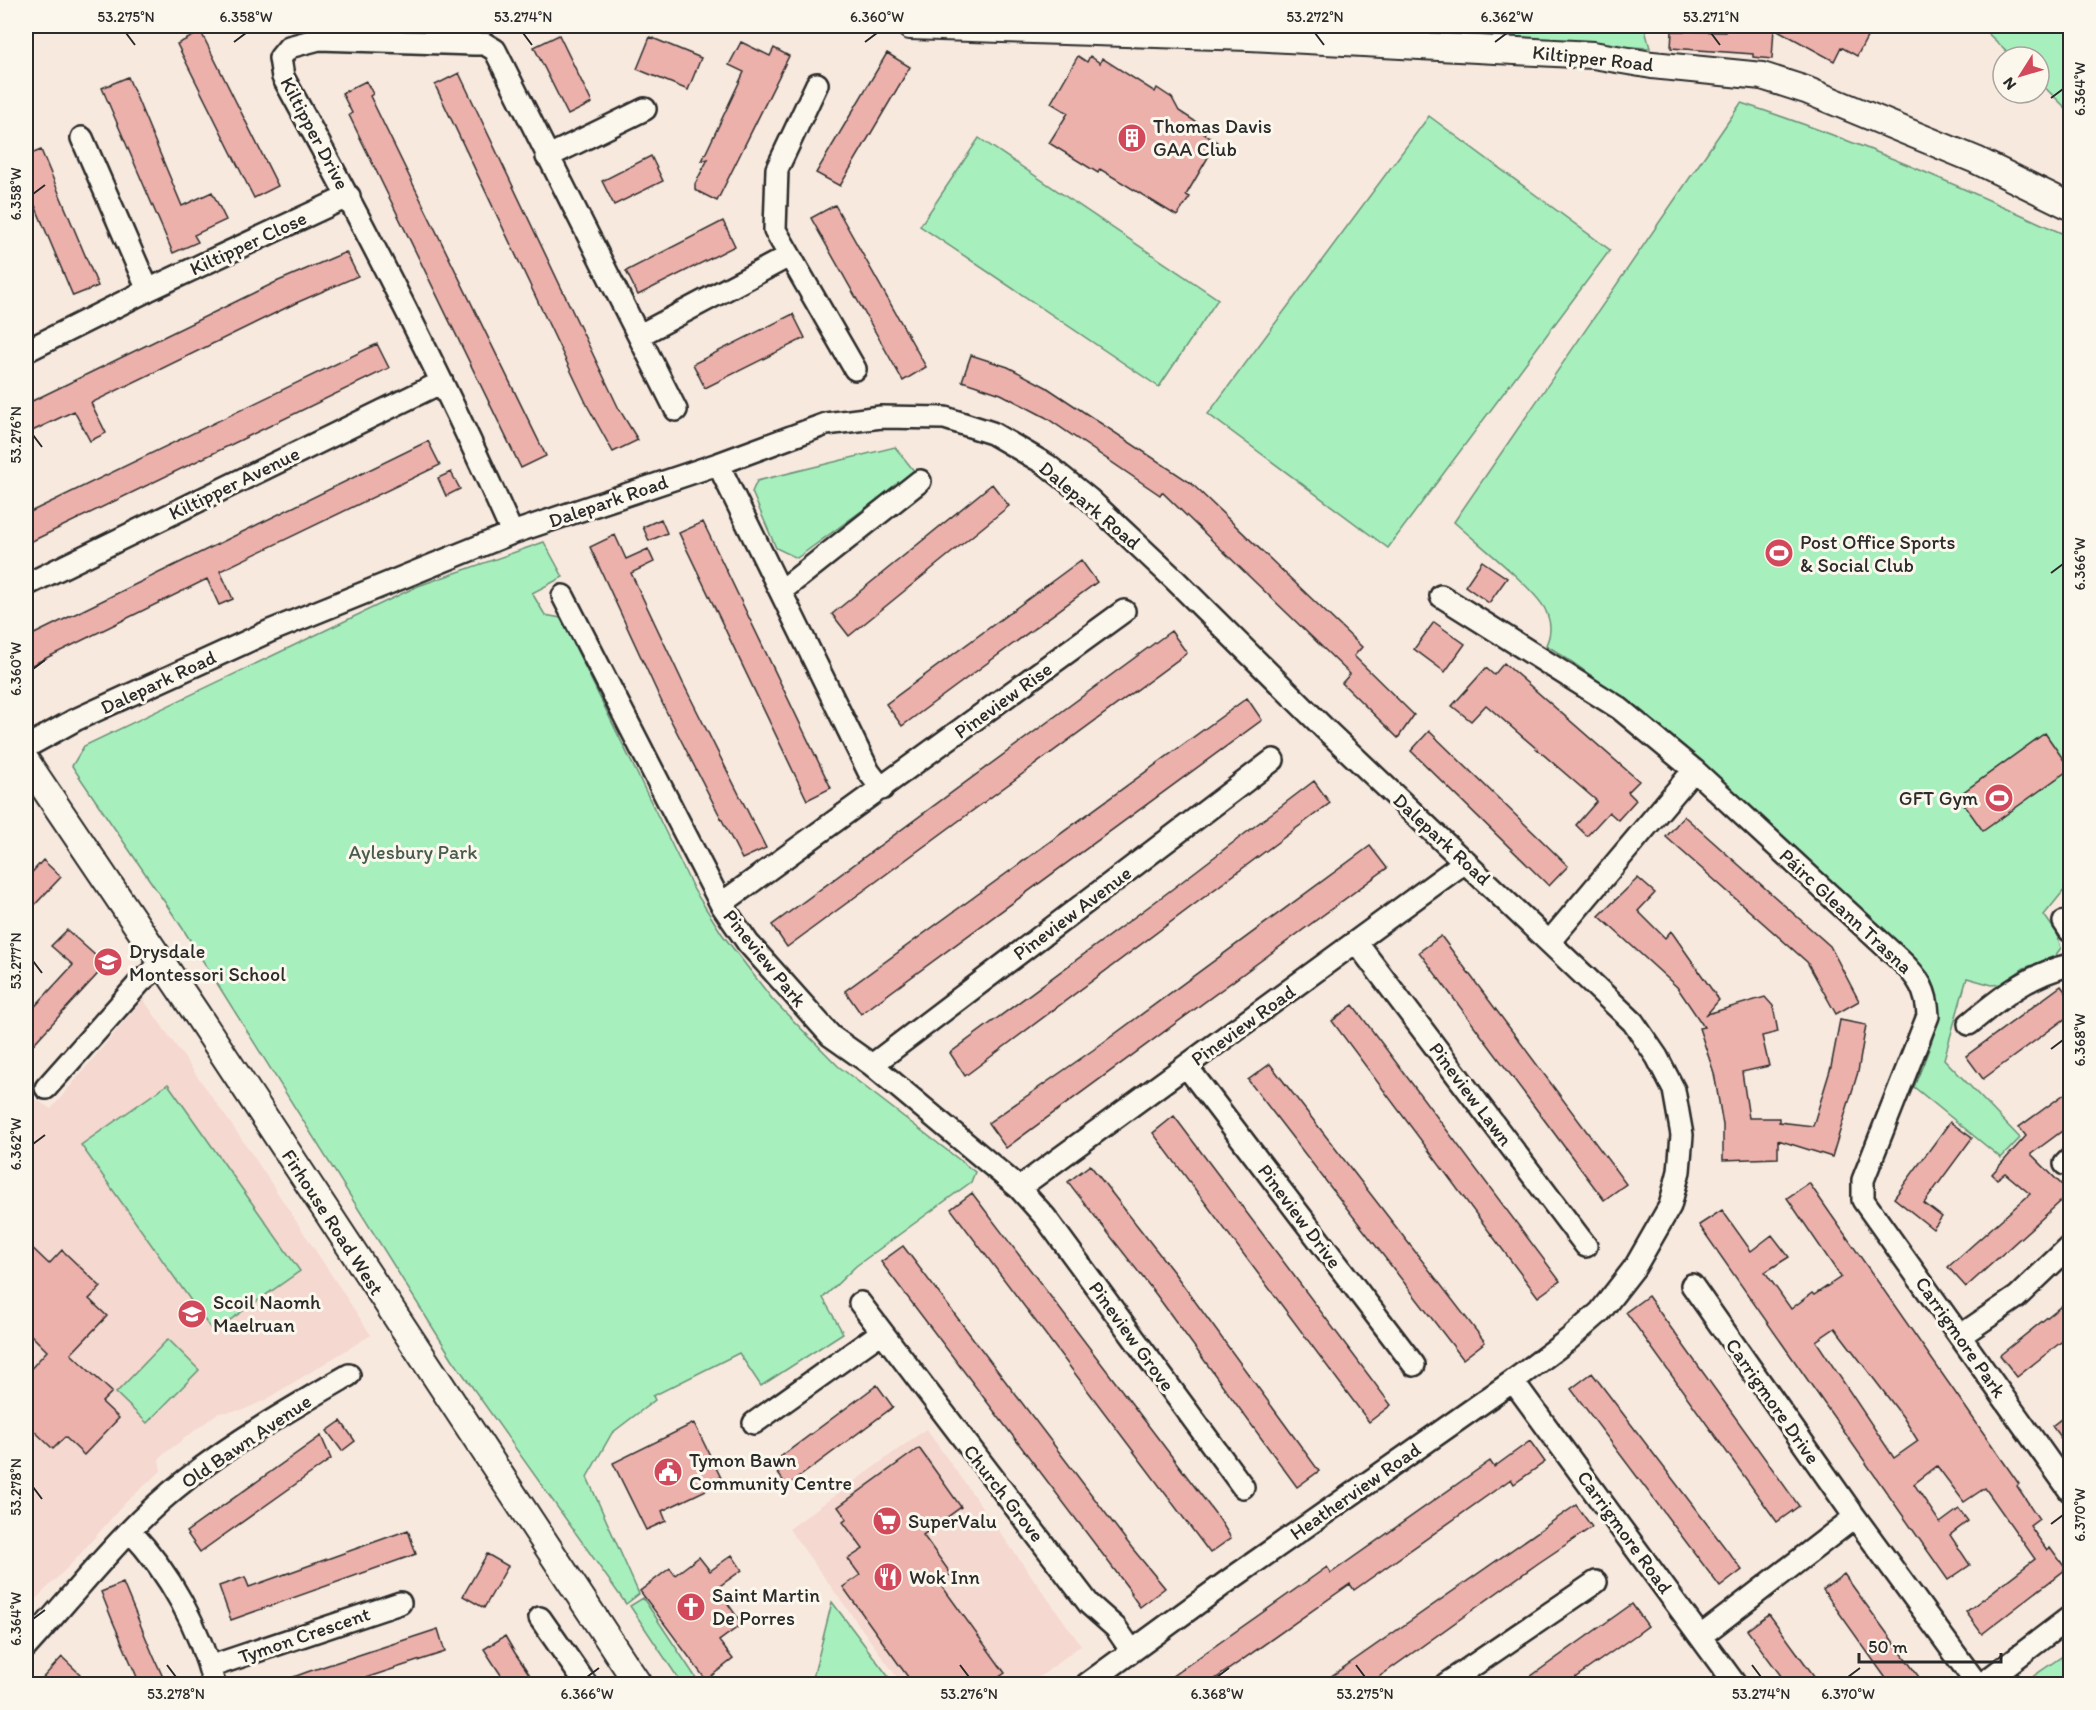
<svg xmlns="http://www.w3.org/2000/svg" width="2096" height="1710" viewBox="0 0 2096 1710" font-family="Itim,sans-serif">
<style>
.built{fill:#f5d8d0}
.green{fill:#a7f0be;stroke:#698e74;stroke-width:1.5}
.building{fill:#edb1ac;stroke:#2b2b2b;stroke-width:1.5;fill-rule:evenodd}
.lines{fill:none;stroke-linecap:round;stroke-linejoin:round}
.minor-casing{stroke:#2b2b2b;stroke-width:26}
.tertiary-casing{stroke:#2b2b2b;stroke-width:30}
.minor{stroke:#fbf7ec;stroke-width:21}
.tertiary{stroke:#fbf7ec;stroke-width:26}
.ticks{fill:none;stroke:#2b2b2b;stroke-width:2}
.labels{text-anchor:middle;stroke-width:6;stroke-linejoin:round;paint-order:stroke}
.street-label{font-size:20px;fill:#2b2b2b;stroke:#fbf7ec}
.poi-label{font-size:20px;fill:#2b2b2b;stroke:#fbf7ec;text-anchor:start}
.park-label{font-size:20px;fill:#4a5c50;stroke:#fbf7ec}
.neatline{fill:none;stroke:#2b2b2b;stroke-width:2}
.ticks-label{font-size:15px;text-anchor:middle;fill:#2b2b2b}
</style>
<rect width="100%" height="100%" fill="#f8e9df"/>
<filter id="ink" filterUnits="userSpaceOnUse"><feTurbulence type="fractalNoise" baseFrequency=".0167" numOctaves="2"/><feDisplacementMap in="SourceGraphic" scale="12" xChannelSelector="R" yChannelSelector="G"/><feConvolveMatrix kernelMatrix="1 2 1 2 8 2 1 2 1" color-interpolation-filters="sRGB"/></filter>
<g filter="url(#ink)">
<path class="built" d="M143 999 250 1151 371 1335 265 1400 243 1410 218 1413 165 1453 159 1459 161 1471 124 1504 74 1561 26 1609V1093L51 1109Z
M926 1429 1081 1645 1031 1684H902L789 1529Z"/>
<path class="green" d="M1221 26H1644L1650 48Z
M1980 26H2070V112L2039 82V57H2013Z
M1741 103C1854 139 1962 187 2070 237V883L2044 915 2057 933 2061 948 2054 957 2024 968 2001 984 1992 985 1967 978 1944 1059 2020 1138 2001 1158 1914 1087C1928 1049 1952 1011 1928 973 1861 911 1795 849 1727 788 1669 737 1611 686 1546 645 1552 632 1551 622 1545 609 1532 586 1476 542 1454 522Z
M1429 116 1610 250 1388 548 1208 414Z
M979 138 1218 299 1159 387 920 226Z
M895 447 915 472 797 558 776 548 752 492 757 481Z
M544 542 563 577 532 593 545 615 561 618 694 890 722 934 773 1000 838 1066 975 1172 971 1182 856 1266 823 1298 843 1333 761 1386 739 1353 653 1396 655 1400 612 1433 587 1477 639 1594 626 1604 453 1360 183 929 72 766 84 746 418 586Z
M168 1084 300 1271 213 1332 81 1145Z
M168 1339 199 1370 147 1423 116 1393Z
M643 1598 700 1684H682L630 1606Z
M832 1602 894 1684H818L813 1678Z
M2070 1651V1684H2022Z"/>
<path class="building" d="M1745 26H1873L1857 56 1841 47 1834 61 1774 28 1772 59 1753 57V54L1671 48 1672 31 1725 32 1726 27 1745 29Z
M201 32 278 186 254 198 177 44Z
M559 35 592 103 568 115 534 47Z
M650 37 701 58 688 90 637 69Z
M741 42 770 56 774 48 789 56 717 201 695 190V184L708 159 702 161 744 72 729 65Z
M887 53 910 67 840 186 816 173Z
M1078 56 1087 62 1090 56 1100 63 1102 58 1155 92 1157 88 1172 98 1179 111 1207 129 1204 134 1217 142 1186 195 1190 197 1177 216 1100 169 1098 173 1049 143 1068 113 1051 103Z
M459 73 619 409 638 440 613 452 588 407 435 85Z
M128 77 182 206 212 192 226 220 194 235 198 242 173 253 102 88Z
M366 81 373 94 370 96 546 456 521 468 349 115 352 113 342 93Z
M41 150 98 286 73 296 26 184V156Z
M651 156 663 181 614 205 602 181Z
M835 205 926 367 903 381 811 218Z
M723 221 735 246 638 295 626 271Z
M346 252 358 276 296 303 91 403 106 433 90 441 74 411 26 434V404L276 282Z
M793 314 805 338 705 388 693 364Z
M377 344 389 368 26 544V514Z
M971 355 1008 367 1046 387 1191 483 1362 647 1354 656 1414 715 1398 738 1342 683 1350 674 1162 492 1160 495 1045 417 1001 394 962 381Z
M428 441 440 465 220 571 233 599 219 605 207 579 30 666 26 657V638Z
M451 472 460 489 446 496 438 478Z
M992 484 1009 506 849 636 832 614Z
M661 519 667 533 649 541 643 527Z
M703 522 831 788 807 800 679 533Z
M615 535 626 559 648 549 654 562 631 573 683 683 766 848 742 859 665 709 590 547Z
M1081 560 1097 582 902 726 886 704Z
M1482 561 1507 578 1489 603 1465 586Z
M1434 622 1465 644 1445 672 1414 649Z
M1171 631 1187 653 787 947 772 925Z
M1504 663 1639 781 1628 792 1636 800 1618 820 1609 812 1587 836 1576 825 1597 801 1486 705 1471 721 1452 706 1486 668 1494 675Z
M1247 698 1262 720 861 1014 845 991Z
M1429 731 1568 866 1549 886 1411 751Z
M2045 733 2070 769 1983 831 1958 796Z
M1314 781 1330 803 965 1076 950 1053 1167 893Z
M1684 816 1830 946 1859 1001 1836 1014 1807 962 1666 837Z
M1370 846 1387 868 1006 1148 988 1123 1093 1050Z
M43 860 61 877 26 914V879Z
M1638 878 1655 893 1638 911 1665 938 1671 931 1719 1000 1707 1014 1765 997 1773 1006 1778 1032 1762 1036 1769 1066 1742 1072 1749 1118H1779V1122L1813 1126 1831 1067 1840 1020 1866 1025 1858 1072 1832 1157 1778 1140V1158L1723 1160V1125L1714 1073 1699 1028 1704 1027 1677 987 1599 916Z
M67 930 106 965 26 1052V1016L73 965 51 946Z
M1441 936 1626 1184 1604 1200 1419 952Z
M2061 986 2070 998V1015L1983 1079 1966 1056Z
M1353 1005 1560 1281 1538 1297 1332 1021Z
M1270 1064 1485 1342 1463 1359 1248 1080Z
M2070 1090V1125L2031 1154 2070 1193 1966 1287 1948 1267 2030 1194 2005 1173 1997 1179 1992 1174 2026 1136 2019 1127Z
M1174 1116 1391 1405 1369 1422 1153 1133Z
M1950 1122 1972 1138 1924 1203 1942 1217 1933 1229 1894 1198Z
M1090 1165 1175 1274 1319 1471 1297 1487 1155 1293 1068 1182Z
M1809 1183 2019 1484 2017 1486 2039 1519 2030 1526 2047 1550 2050 1547 2066 1569 1982 1634 1966 1612 2035 1559 1985 1488 1964 1502 1937 1466 1914 1484 1940 1523 1959 1509 1968 1521 1950 1535 1970 1565 1948 1580 1699 1225 1722 1210 1751 1251 1772 1235 1789 1257 1765 1272 1791 1309 1812 1293 1814 1295 1841 1277 1787 1198ZM1835 1328 1903 1417 1918 1441 1894 1458 1816 1341Z
M972 1193 1220 1520 1231 1538 1210 1553 951 1209Z
M26 1242 49 1264 62 1250 101 1287 89 1299 107 1316 71 1354 112 1392 102 1402 119 1418 84 1455 65 1437 53 1449 26 1423V1374L47 1351 26 1330Z
M903 1246 1132 1548 1165 1588 1140 1607 1131 1594 1132 1593 881 1262Z
M1648 1296 1799 1506 1777 1522 1626 1312Z
M2070 1299V1335L2017 1377 2000 1355Z
M1592 1373 1742 1570 1720 1587 1571 1389Z
M877 1385 893 1407 787 1486 771 1464Z
M2070 1412V1451L2052 1426Z
M341 1421 355 1441 342 1451 327 1431Z
M694 1423 723 1482 662 1511 666 1521 646 1530 613 1463Z
M321 1436 331 1459 200 1552 186 1532Z
M1530 1441 1545 1462 1514 1484 1511 1479 1354 1590 1350 1584 1208 1684H1161L1327 1567 1331 1573 1490 1461 1494 1467Z
M919 1448 961 1507 923 1535 951 1574 939 1582 1005 1673 989 1684H913L843 1587 860 1575 848 1559 863 1549 843 1522 847 1519 838 1507Z
M1576 1505 1592 1527 1537 1564 1369 1684H1320Z
M408 1530 416 1554 231 1620 219 1586 245 1577 249 1587Z
M487 1554 508 1566 484 1608 463 1596Z
M732 1555 742 1570 717 1588 742 1624 719 1641 733 1659 706 1680 640 1591 670 1568 675 1575 699 1557 710 1571Z
M1844 1574 1854 1588 1924 1684H1890L1823 1590Z
M123 1583 153 1655 166 1684H140L113 1622 101 1592Z
M1632 1604 1648 1626 1636 1635 1566 1684H1520Z
M1769 1614 1798 1654 1820 1684H1787L1747 1630Z
M438 1629 445 1652 347 1684H280V1682L307 1672Z
M505 1636 515 1653 536 1684H507L495 1666 484 1649Z
M62 1657 80 1674 71 1684H37Z"/>
<g class="lines">
<g class="minor-casing">
<path id="minor" d="M817 84 777 169 775 230 855 369
M82 138 148 290
M547 157 645 109
M640 335 789 256
M26 351 148 290 349 196
M718 464 869 772 882 789
M512 533C443 377 365 226 283 77L280 58 289 47 319 39 474 44H485L495 50 676 410
M26 585 442 382
M781 591 920 481
M563 596 721 904 748 943 831 1036 872 1065 1019 1188 1045 1217 1243 1487
M1441 596 1619 708 1694 770 1900 960C1918 977 1927 990 1928 1016L1863 1180V1200L2070 1491
M26 747 75 720 270 631 512 533 718 464 826 424 881 417 945 418 992 433 1047 465 1089 499 1173 578 1325 729 1633 1022 1657 1057 1674 1090 1682 1135 1679 1171 1670 1206 1635 1267 1600 1312 1568 1340 1513 1381 1228 1581 1087 1684
M721 904 1124 611
M2064 922 2070 931
M1550 941 1694 770
M1356 942 1586 1246
M1969 1024C2000 998 2030 974 2070 965
M872 1065 1273 760
M1187 1067 1414 1365
M46 1088 141 981 163 963
M2065 1164 2070 1159
M1019 1188 1466 861
M1692 1285 1855 1517 1977 1684
M860 1303 1089 1604 1116 1628 1131 1650
M1960 1336 2017 1297 2070 1246
M1513 1381 1735 1684
M754 1423 882 1332
M130 1531C170 1573 199 1627 214 1684
M540 1618 586 1684
M1701 1636 1855 1517
M26 1647C78 1590 126 1526 187 1479 238 1439 294 1407 349 1375
M209 1667 400 1603
M1446 1684 1596 1582
M1982 1684 2070 1617"/>
</g>
<g class="tertiary-casing">
<path id="tertiary" d="M910 26 1249 37 1593 55 1652 65 1762 76 1806 90 1976 160 2070 206
M26 761 196 1013 638 1684"/>
</g>
<use href="#minor" class="minor"/>
<use href="#tertiary" class="tertiary"/>
</g>
</g>
<path class="ticks" d="M126 33 135 45M523 33 532 45M1315 33 1324 45M1711 33 1720 45M234 42 246 33M865 42 877 33M1495 42 1507 33M2051 98 2063 89M33 194 45 185M33 435 42 447M2051 573 2063 564M33 669 45 660M33 961 42 973M2051 1049 2063 1040M33 1144 45 1135M33 1487 42 1499M2051 1524 2063 1515M33 1619 45 1610M167 1665 176 1677M960 1665 969 1677M1356 1665 1365 1677M1752 1665 1761 1677M587 1677 599 1668M1217 1677 1229 1668M1848 1677 1860 1668"/>
<defs>
<g id="building-disc" transform="scale(1.5)"><circle r="9.5" fill="#d1495b" stroke="#fbf7ec"/><path d="M-4-6H4V6H1V3H-1V6H-4ZM-2.5-4.3h1.7v1.8h-1.7ZM.8-4.3h1.7v1.8H.8ZM-2.5-1h1.7V.8h-1.7ZM.8-1h1.7V.8H.8Z" fill="#fff"/></g>
<g id="stadium-disc" transform="scale(1.5)"><circle r="9.5" fill="#d1495b" stroke="#fbf7ec"/><path d="M0-5a6.5 5 0 1 0 0 10a6.5 5 0 1 0 0-10ZM-3.5-1.8h7v3.6h-7Z" fill="#fff"/></g>
<g id="school-disc" transform="scale(1.5)"><circle r="9.5" fill="#d1495b" stroke="#fbf7ec"/><path d="M0-5L7-2L0 1L-7-2ZM-4 1L0 2.5L4 1V4Q0 6-4 4Z" fill="#fff"/></g>
<g id="civic-disc" transform="scale(1.5)"><circle r="9.5" fill="#d1495b" stroke="#fbf7ec"/><path d="M-.6-6.5H3V-4.5H.6V-3L4-1V1h2V6H-6V1h2V-1L-.6-3ZM-1.2 2.5V6h2.4V2.5Z" fill="#fff"/></g>
<g id="supermarket-disc" transform="scale(1.5)"><circle r="9.5" fill="#d1495b" stroke="#fbf7ec"/><path d="M-6-5.5h2.5l.6 2H6L4.5 2H-2.5L-4.4-4H-6ZM-1.5 3.2a1.3 1.3 0 1 0 .1 0ZM3 3.2a1.3 1.3 0 1 0 .1 0Z" fill="#fff"/></g>
<g id="restaurant-disc" transform="scale(1.5)"><circle r="9.5" fill="#d1495b" stroke="#fbf7ec"/><path d="M-5-6h1v4h1v-4h1v4h1v-4h1v5L-1.5 .5V6h-2V.5L-5-1ZM5-6V6H3V1.5H1.5Q1.5-4 5-6Z" fill="#fff"/></g>
<g id="church-disc" transform="scale(1.5)"><circle r="9.5" fill="#d1495b" stroke="#fbf7ec"/><path d="M-1.2-6h2.4v3.5h3.3v2.4h-3.3V6h-2.4V-.1h-3.3v-2.4h3.3Z" fill="#fff"/></g>
</defs>
<g fill-rule="evenodd">
<use href="#building-disc" x="1132" y="138"/>
<use href="#stadium-disc" x="1779" y="553"/>
<use href="#stadium-disc" x="1999" y="798"/>
<use href="#school-disc" x="108" y="962"/>
<use href="#school-disc" x="192" y="1314"/>
<use href="#civic-disc" x="668" y="1472"/>
<use href="#supermarket-disc" x="887" y="1521"/>
<use href="#restaurant-disc" x="888" y="1577"/>
<use href="#church-disc" x="691" y="1607"/>
</g>
<g class="labels">
<g class="street-label">
<text transform="translate(1593 58) rotate(6)" y="7">Kiltipper Road</text>
<text transform="translate(315 133) rotate(62)" y="7">Kiltipper Drive</text>
<text transform="translate(248 243) rotate(-25)" y="7">Kiltipper Close</text>
<text transform="translate(234 483) rotate(-26)" y="7">Kiltipper Avenue</text>
<text transform="translate(608 501) rotate(-19)" y="7">Dalepark Road</text>
<text transform="translate(1090 505) rotate(40)" y="7">Dalepark Road</text>
<text transform="translate(158 682) rotate(-25)" y="7">Dalepark Road</text>
<text transform="translate(1003 700) rotate(-36)" y="7">Pineview Rise</text>
<text transform="translate(1442 839) rotate(43)" y="7">Dalepark Road</text>
<text transform="translate(1846 911) rotate(43)" y="7">Páirc Gleann Trasna</text>
<text transform="translate(1072 913) rotate(-37)" y="7">Pineview Avenue</text>
<text transform="translate(765 958) rotate(51)" y="7">Pineview Park</text>
<text transform="translate(1243 1025) rotate(-36)" y="7">Pineview Road</text>
<text transform="translate(1471 1094) rotate(53)" y="7">Pineview Lawn</text>
<text transform="translate(1300 1216) rotate(53)" y="7">Pineview Drive</text>
<text transform="translate(333 1222) rotate(57)" y="7">Firhouse Road West</text>
<text transform="translate(1132 1336) rotate(54)" y="7">Pineview Grove</text>
<text transform="translate(1961 1337) rotate(55)" y="7">Carrigmore Park</text>
<text transform="translate(1773 1401) rotate(55)" y="7">Carrigmore Drive</text>
<text transform="translate(246 1441) rotate(-34)" y="7">Old Bawn Avenue</text>
<text transform="translate(1355 1491) rotate(-35)" y="7">Heatherview Road</text>
<text transform="translate(1004 1493) rotate(52)" y="7">Church Grove</text>
<text transform="translate(1625 1532) rotate(54)" y="7">Carrigmore Road</text>
<text transform="translate(304 1635) rotate(-19)" y="7">Tymon Crescent</text>
</g>
<g class="poi-label">
<text x="1153" y="133">Thomas Davis<tspan x="1153" dy="23">GAA Club</tspan></text>
<text x="1800" y="549">Post Office Sports<tspan x="1800" dy="23">&amp; Social Club</tspan></text>
<text x="1978" y="805" text-anchor="end">GFT Gym</text>
<text x="129" y="958">Drysdale<tspan x="129" dy="23">Montessori School</tspan></text>
<text x="213" y="1309">Scoil Naomh<tspan x="213" dy="23">Maelruan</tspan></text>
<text x="689" y="1467">Tymon Bawn<tspan x="689" dy="23">Community Centre</tspan></text>
<text x="908" y="1528">SuperValu</text>
<text x="909" y="1584">Wok Inn</text>
<text x="712" y="1602">Saint Martin<tspan x="712" dy="23">De Porres</tspan></text>
</g>
<g class="park-label">
<text x="413" y="859">Aylesbury Park</text>
</g>
</g>
<rect width="2096" height="1710" fill="none" stroke="#fbf7ec" stroke-width="66"/>
<g transform="translate(2021 75) rotate(233)"><circle r="28" fill="#fbf7ec" stroke="#a8a59f" stroke-width="1.5"/>
<path d="M0-4.5L10 22L0 15L-10 22Z" fill="#d1495b"/>
<text y="-9" font-size="16" font-weight="bold" text-anchor="middle" fill="#2b2b2b">N</text>
</g>
<path d="M1859 1653v9h142v-9" fill="none" stroke="#2b2b2b" stroke-width="3"/>
<text x="1868" y="1653" font-size="18" fill="#2b2b2b" stroke="#fbf7ec" stroke-width="4.5" paint-order="stroke">50 m</text>
<rect x="33" y="33" width="2030" height="1644" class="neatline"/>
<g class="ticks-label">
<text x="126" y="22">53.275°N</text>
<text x="246" y="22">6.358°W</text>
<text x="523" y="22">53.274°N</text>
<text x="877" y="22">6.360°W</text>
<text x="1315" y="22">53.272°N</text>
<text x="1507" y="22">6.362°W</text>
<text x="1711" y="22">53.271°N</text>
<text transform="translate(2080 89) rotate(-90)" y="5">6.364°W</text>
<text transform="translate(16 194) rotate(-90)" y="5">6.358°W</text>
<text transform="translate(16 435) rotate(-90)" y="5">53.276°N</text>
<text transform="translate(2080 564) rotate(-90)" y="5">6.366°W</text>
<text transform="translate(16 669) rotate(-90)" y="5">6.360°W</text>
<text transform="translate(16 961) rotate(-90)" y="5">53.277°N</text>
<text transform="translate(2080 1040) rotate(-90)" y="5">6.368°W</text>
<text transform="translate(16 1144) rotate(-90)" y="5">6.362°W</text>
<text transform="translate(16 1487) rotate(-90)" y="5">53.278°N</text>
<text transform="translate(2080 1515) rotate(-90)" y="5">6.370°W</text>
<text transform="translate(16 1619) rotate(-90)" y="5">6.364°W</text>
<text x="176" y="1699">53.278°N</text>
<text x="587" y="1699">6.366°W</text>
<text x="969" y="1699">53.276°N</text>
<text x="1217" y="1699">6.368°W</text>
<text x="1365" y="1699">53.275°N</text>
<text x="1761" y="1699">53.274°N</text>
<text x="1848" y="1699">6.370°W</text>
</g>
</svg>
